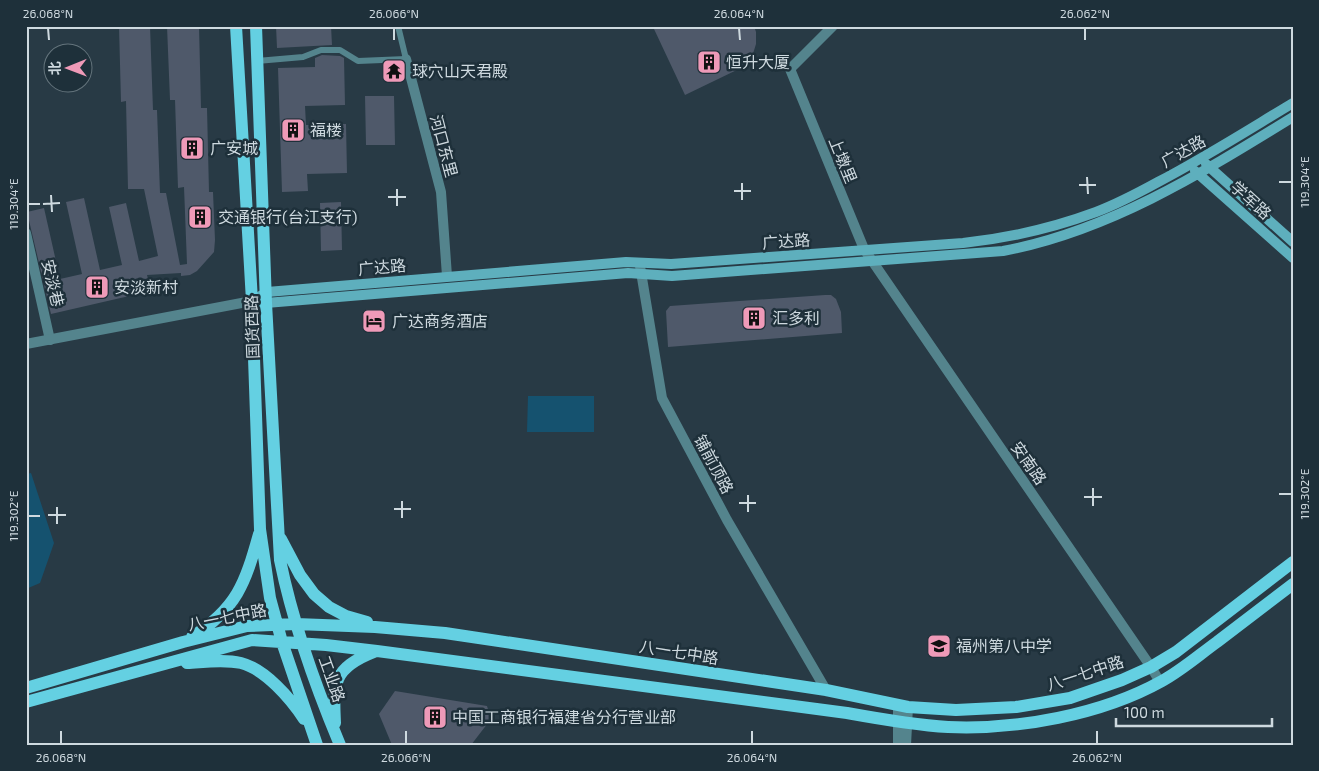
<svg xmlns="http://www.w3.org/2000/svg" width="1319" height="771" viewBox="0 0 1319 771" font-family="'Exo 2','Noto Sans SC',sans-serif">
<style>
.green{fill:#15526f}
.building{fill:#4f596a}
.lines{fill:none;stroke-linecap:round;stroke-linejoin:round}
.service{stroke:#54848d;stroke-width:6}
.minor{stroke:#54848d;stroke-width:10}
.tertiary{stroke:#54848d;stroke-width:10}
.secondary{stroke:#5eafbd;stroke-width:10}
.primary{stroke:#64d0e2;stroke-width:12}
.ticks{fill:none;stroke:#ced9df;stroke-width:2}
.labels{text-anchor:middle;stroke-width:5;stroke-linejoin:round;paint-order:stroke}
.poi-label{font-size:16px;fill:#ced9df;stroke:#1e303a;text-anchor:start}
.street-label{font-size:16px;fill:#ced9df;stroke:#1e303a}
.neatline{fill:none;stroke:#ced9df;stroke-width:2}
.ticks-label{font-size:12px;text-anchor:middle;fill:#ced9df}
</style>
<rect width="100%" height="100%" fill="#283a45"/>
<path class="green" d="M528 396H594V432H527Z
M31 473 54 543 40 583 26 589V474Z"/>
<path class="building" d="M119 26H150L153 110H157L160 193H166L180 265 187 264 184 187 178 188 175 100H170L167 26H199L201 108H207L209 192H213L215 240 214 252 197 271 190 275 181 276V273L147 275 151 291 51 314 27 212 44 208 60 279 82 274 66 202 84 198 100 270 122 265 109 207 126 203 139 261 158 256 144 189H128L126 101 121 102Z
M276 26H331L332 45 277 48Z
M660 26H754L756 32V44L752 57 743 67 685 95 654 29Z
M322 55 340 56 344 58 345 105 305 106 306 125 346 124 347 173 307 174 308 191 282 192 278 68 315 67V58Z
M400 64 403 79H388L386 65Z
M365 96H394L395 145H366Z
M341 202 342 250 321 251 320 203Z
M825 295H831L836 299 841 312 842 333 668 347 666 311 670 306Z
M395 691 487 706 491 719 471 745H392L379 714Z"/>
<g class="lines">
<path class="service" d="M257 61 303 57 321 50H340L358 61 406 59 398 26"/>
<path class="minor" d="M406 59 441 192 447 276
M26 233 50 340"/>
<path class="tertiary" d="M833 26 790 69 864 249 1151 667 1160 682
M640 266 662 398 727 520 826 690
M26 344 252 301
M898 745V706
M906 745 908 707"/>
<path class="secondary" d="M1206 164 1293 242
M1195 171 1293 258
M252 301 267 292 626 262 671 264 963 243C1009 238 1053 228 1096 212 1117 204 1138 193 1158 182 1204 158 1248 130 1293 103
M260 302 266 303 628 273 672 276 1003 251C1109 231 1202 173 1293 117"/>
<path class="primary" d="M236 26 252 301 260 529 270 598 282 642 317 745
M256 26 266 303 280 560C293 624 315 685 340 745
M281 539 300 575 314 594 329 607 346 616 367 622
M192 637C237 608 245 584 259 534
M187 663C205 662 224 659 241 663 265 669 291 699 304 719
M26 688 183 642 247 626 296 624 375 627 445 633 826 690 908 707 956 710 1016 707 1070 698 1122 680 1151 667 1176 652 1293 562
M26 702 252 640 326 645 377 651 847 713C880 719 914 725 948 727 1017 730 1101 715 1162 681 1182 670 1199 655 1217 642 1243 622 1268 603 1293 584
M335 723C333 683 333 668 374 652"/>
</g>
<path class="ticks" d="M48 28 49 40M394 28V40M739 28 740 40M1085 28V40M1087 177 1088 194M1279 182H1292M742 183V200M1079 185H1096M397 189V206M734 191H751M51 195 52 212M388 197H406M28 204H40M43 204 60 203M1093 488V506M1279 494H1292M748 495V512M1084 497H1102M402 501V518M739 503H756M57 507V524M394 509H411M48 515H66M28 516H40M61 731V744M406 731V744M752 731V744M1097 731V744"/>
<defs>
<g id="building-square" transform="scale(1.25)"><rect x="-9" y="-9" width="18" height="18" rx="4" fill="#ef9ab8" stroke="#1e303a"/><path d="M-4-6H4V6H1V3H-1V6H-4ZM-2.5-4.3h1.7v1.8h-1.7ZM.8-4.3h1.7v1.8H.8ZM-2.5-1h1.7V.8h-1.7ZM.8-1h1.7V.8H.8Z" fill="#111"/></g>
<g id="temple-square" transform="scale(1.25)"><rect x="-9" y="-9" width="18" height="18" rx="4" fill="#ef9ab8" stroke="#1e303a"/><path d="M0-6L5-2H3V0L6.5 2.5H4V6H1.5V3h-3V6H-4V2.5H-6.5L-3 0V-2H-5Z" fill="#111"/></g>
<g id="hotel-square" transform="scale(1.25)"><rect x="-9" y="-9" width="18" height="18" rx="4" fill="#ef9ab8" stroke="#1e303a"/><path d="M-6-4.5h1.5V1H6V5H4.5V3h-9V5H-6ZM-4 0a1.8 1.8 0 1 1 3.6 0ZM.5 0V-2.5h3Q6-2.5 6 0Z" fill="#111"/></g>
<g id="school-square" transform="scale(1.25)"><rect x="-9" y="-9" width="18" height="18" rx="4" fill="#ef9ab8" stroke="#1e303a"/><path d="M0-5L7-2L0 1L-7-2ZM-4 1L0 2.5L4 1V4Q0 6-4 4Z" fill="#111"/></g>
</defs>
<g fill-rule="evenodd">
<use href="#building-square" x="709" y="62"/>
<use href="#temple-square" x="394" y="71"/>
<use href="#building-square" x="293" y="130"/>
<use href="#building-square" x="192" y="148"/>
<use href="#building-square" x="200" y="217"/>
<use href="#building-square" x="97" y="287"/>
<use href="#building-square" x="754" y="318"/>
<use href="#hotel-square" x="374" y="321"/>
<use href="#school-square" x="939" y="646"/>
<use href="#building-square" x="435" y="717"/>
</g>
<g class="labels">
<g class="poi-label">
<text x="726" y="68">恒升大厦</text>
<text x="412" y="77">球穴山天君殿</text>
<text x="310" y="136">福楼</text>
<text x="210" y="154">广安城</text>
<text x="218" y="223">交通银行(台江支行)</text>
<text x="114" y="293">安淡新村</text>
<text x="772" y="324">汇多利</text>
<text x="392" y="327">广达商务酒店</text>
<text x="956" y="652">福州第八中学</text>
<text x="452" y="723">中国工商银行福建省分行营业部</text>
</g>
<g class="street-label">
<text transform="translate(444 146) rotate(75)" y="6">河口东里</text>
<text transform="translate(1183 151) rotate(-29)" y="6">广达路</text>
<text transform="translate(843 160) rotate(68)" y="6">上墩里</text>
<text transform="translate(1251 200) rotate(42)" y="6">学军路</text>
<text transform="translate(786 241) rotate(-4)" y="6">广达路</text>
<text transform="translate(382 267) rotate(-5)" y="6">广达路</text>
<text transform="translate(53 283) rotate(77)" y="6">安淡巷</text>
<text transform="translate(252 327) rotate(-92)" y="6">国货西路</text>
<text transform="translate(1029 463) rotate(55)" y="6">安南路</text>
<text transform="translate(714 464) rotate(62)" y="6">铺前顶路</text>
<text transform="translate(227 617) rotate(-11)" y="6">八一七中路</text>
<text transform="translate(679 652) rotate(9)" y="6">八一七中路</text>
<text transform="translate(1085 673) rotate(-18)" y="6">八一七中路</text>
<text transform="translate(332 679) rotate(70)" y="6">工业路</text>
</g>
</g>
<rect width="1319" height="771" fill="none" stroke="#1e303a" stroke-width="55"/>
<g transform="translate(68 68) rotate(269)"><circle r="24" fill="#1e303a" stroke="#64747c"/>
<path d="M0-4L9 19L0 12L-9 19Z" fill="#ef9ab8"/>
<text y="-8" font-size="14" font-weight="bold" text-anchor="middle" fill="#ced9df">北</text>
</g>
<path d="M1116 718v8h156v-8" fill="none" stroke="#ced9df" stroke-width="2.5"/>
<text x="1124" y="718" font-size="15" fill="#ced9df" stroke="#1e303a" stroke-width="4" paint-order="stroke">100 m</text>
<rect x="28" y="28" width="1264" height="716" class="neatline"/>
<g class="ticks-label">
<text x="48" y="18">26.068°N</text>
<text x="394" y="18">26.066°N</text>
<text x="739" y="18">26.064°N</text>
<text x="1085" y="18">26.062°N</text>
<text transform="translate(1305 182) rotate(-90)" y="4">119.304°E</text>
<text transform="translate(14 204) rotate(-90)" y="4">119.304°E</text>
<text transform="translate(1305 494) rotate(-90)" y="4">119.302°E</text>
<text transform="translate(14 516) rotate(-90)" y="4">119.302°E</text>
<text x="61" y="762">26.068°N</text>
<text x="406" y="762">26.066°N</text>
<text x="752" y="762">26.064°N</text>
<text x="1097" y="762">26.062°N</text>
</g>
</svg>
